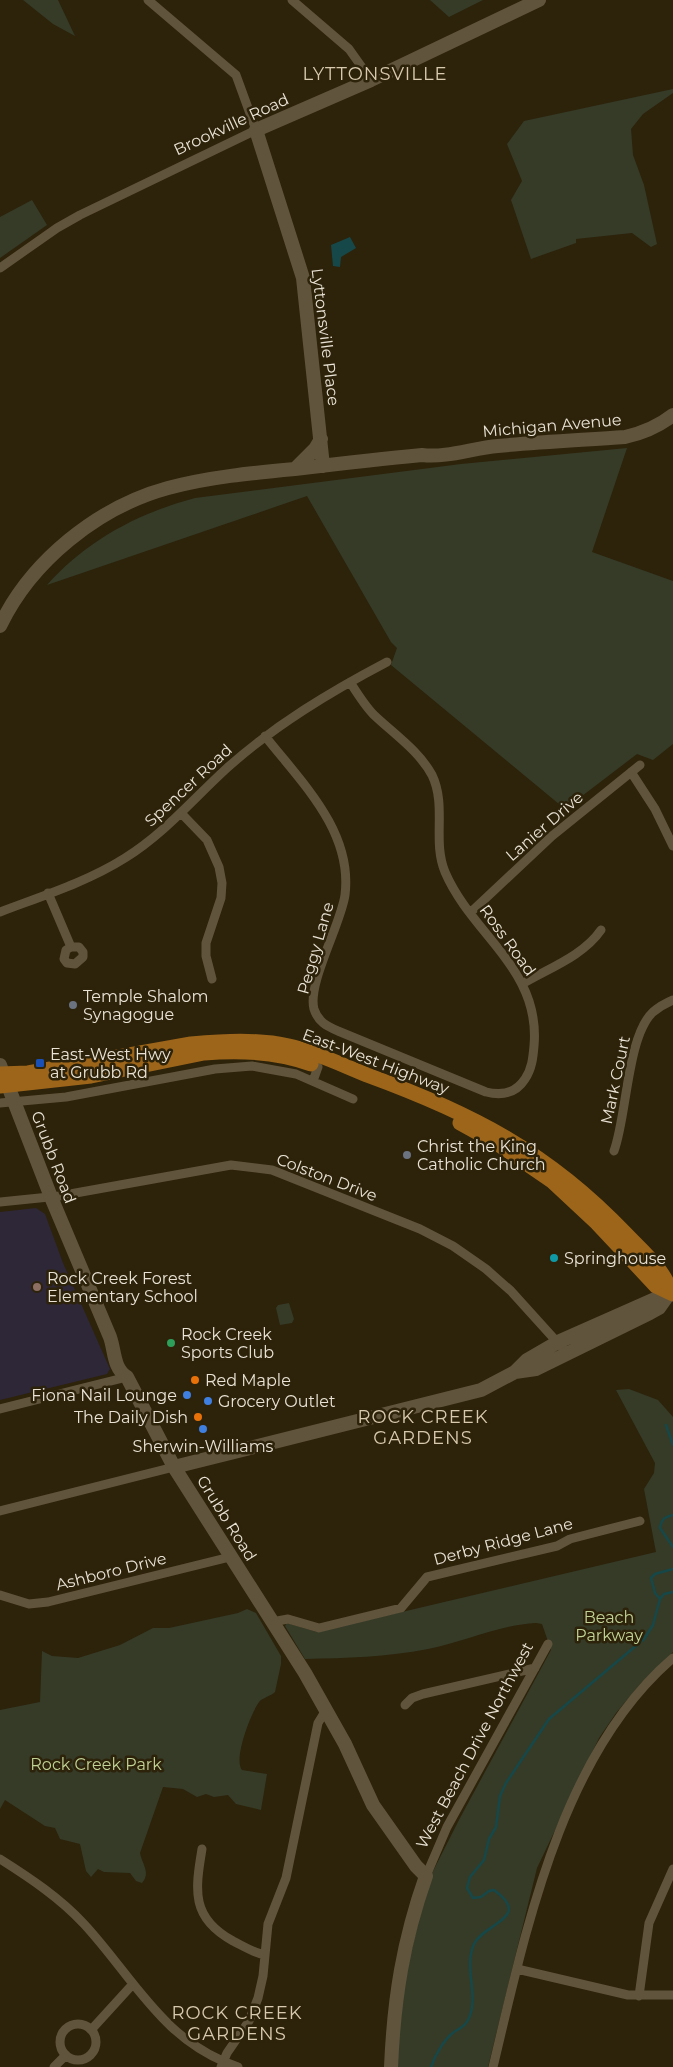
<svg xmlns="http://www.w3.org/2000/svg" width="673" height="2067" viewBox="0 0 673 2067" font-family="Montserrat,sans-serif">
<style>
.education{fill:#2e2737}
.green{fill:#353b27}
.water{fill:#164849}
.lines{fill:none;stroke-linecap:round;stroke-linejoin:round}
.stream{stroke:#164849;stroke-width:2.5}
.street{stroke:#61543c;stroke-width:9}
.secondary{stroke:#61543c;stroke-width:14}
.primary{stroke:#9c651a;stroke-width:15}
.worship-dot{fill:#6b7280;stroke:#2d220a;stroke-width:2}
.transit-dot{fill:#1a4fb4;stroke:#2d220a;stroke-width:2}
.culture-dot{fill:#0f9aa8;stroke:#2d220a;stroke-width:2}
.education-dot{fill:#8d6e63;stroke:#2d220a;stroke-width:2}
.leisure-dot{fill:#2e9e5b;stroke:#2d220a;stroke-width:2}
.food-dot{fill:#e8710a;stroke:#2d220a;stroke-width:2}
.shop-dot{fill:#3f7fe0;stroke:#2d220a;stroke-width:2}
.labels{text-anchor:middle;stroke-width:5;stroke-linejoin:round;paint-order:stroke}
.street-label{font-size:16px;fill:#eae3d5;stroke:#2d220a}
.poi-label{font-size:16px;fill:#eae3d5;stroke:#2d220a;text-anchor:start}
.park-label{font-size:16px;fill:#c1d396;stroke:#2d220a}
.neighbourhood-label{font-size:18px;letter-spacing:1px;fill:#d8caaf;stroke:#2d220a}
</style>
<rect width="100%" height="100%" fill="#2d220a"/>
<path class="education" d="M36 1208 45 1214 63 1263 110 1369 107 1374 0 1400V1212Z"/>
<path class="green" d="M23 0H58L75 36 53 24Z
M430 0H483L449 17Z
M673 89V93L643 114 631 129 633 155 644 185 657 244 651 247 632 233 576 239V243L531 259 511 200 522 181 507 144 524 121Z
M32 200 47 225 0 258V217Z
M627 448 592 552 673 581V744L653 760 637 754 565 809 391 665 397 648 391 642 307 496 47 585C86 541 138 513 195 498L461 464Z
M289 1303 294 1319 292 1323 280 1325 276 1308 278 1305Z
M629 1389 658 1400 673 1417V1652L642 1682 616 1713 599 1738 537 1868 488 2067H396L401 1995 428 1881 460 1818 551 1650 542 1624 536 1623C499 1625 464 1642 428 1649 387 1657 346 1658 305 1659L285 1626 287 1623 317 1632 656 1552 644 1489 654 1473 655 1463 616 1390Z
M247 1609 256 1613 281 1656V1664L275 1692C271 1696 262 1698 259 1702 251 1713 233 1759 242 1770L267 1774 261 1810 236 1804 228 1795 214 1797 206 1794 197 1797 183 1789 163 1787 140 1853C142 1864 151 1873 142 1883L136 1881 130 1873 104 1872 98 1869 91 1877 86 1871 80 1844 60 1839 55 1828 45 1826 5 1800 0 1809V1710L40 1702 42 1651 52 1656 78 1658 120 1645 153 1628H169L238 1613Z"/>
<path class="water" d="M350 237 356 248 341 257 340 267 333 266 331 245Z"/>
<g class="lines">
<path class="stream" d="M666 1425 673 1445
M673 1515C665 1517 661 1519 660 1528L673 1547
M660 1599 655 1593 651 1578 655 1574 673 1569
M431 2067C435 2055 445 2037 457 2030 462 2027 465 2026 468 2020 480 1997 463 1968 474 1944 484 1923 533 1918 494 1890L489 1891 481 1897 473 1898 467 1888 470 1877 484 1860 489 1839 496 1827 500 1796 506 1783 549 1719 644 1639 653 1625 660 1599 664 1594 673 1592"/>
<path class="street" d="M292 0 349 49 371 80
M0 268 57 228 80 215 256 130 236 75 148 0
M265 736C301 782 353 831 345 895 341 924 307 984 314 1009 318 1022 327 1026 338 1031L486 1092C502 1096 516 1093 525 1079 532 1069 533 1057 534 1046 541 969 472 935 445 872 432 841 447 806 432 775 419 751 394 734 374 715 365 706 357 693 350 682
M631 772 655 809 673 846
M181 813 207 840 219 867 222 883 221 898 206 943V956L212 979
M48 893 71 947 66 950 64 959 67 963 75 964 83 957V952L79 947H71
M0 912C42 896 87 882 125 858 164 834 193 799 227 768 275 725 330 692 387 662
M470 913 552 836 640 765
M522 984C549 968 583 956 601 930
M313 1081 318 1067
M0 1103 66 1097 215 1069 252 1066 296 1074 353 1099
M614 1151C627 1116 627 1036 653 1012 659 1007 666 1003 673 1000
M0 1202 59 1196 231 1165 272 1170 420 1229 453 1246 486 1269 511 1291 567 1353
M0 1409 127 1377
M0 1511 174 1467
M0 1595 29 1604 48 1602 230 1557
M272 1622 288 1619 319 1628 401 1608 427 1577 557 1546 570 1539 640 1521
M405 1705 412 1698 423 1694 535 1668
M202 1849C195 1891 191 1918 233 1941 243 1946 254 1953 265 1955
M0 1859C30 1878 60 1898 84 1924 134 1978 163 2042 238 2067
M426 1876 447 1827 548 1644
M517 1969 628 1995H673
M639 1996 649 1923 673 1869
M60 2042a18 18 0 1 1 36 0a18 18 0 1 1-36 0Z
M91 2030 132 1985
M54 2067 66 2055
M221 2067 227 2053 249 2021 258 1998 263 1976 268 1924 286 1878 318 1723 326 1710
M493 2067C526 1930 561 1754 673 1658"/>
<path class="secondary" d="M323 466 303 278 256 130 371 80 539 0
M295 469 315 449 321 439
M0 626C31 561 98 507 168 488 209 477 252 473 295 469 337 464 380 459 422 455 447 458 473 448 498 446 540 442 583 440 625 437 643 433 659 426 673 415
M0 1065 51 1197 110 1337C115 1351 113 1368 127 1377L174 1467 305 1673 345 1744 373 1805 416 1866 426 1876C403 1941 394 1998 391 2067
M515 1372 536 1369 650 1313 659 1308 671 1291
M174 1467 481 1390 515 1372 527 1360 558 1342 671 1292"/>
<path class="primary" d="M0 1074 28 1073 191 1044C224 1041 257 1039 289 1046 316 1052 342 1065 367 1075 471 1113 548 1152 625 1233 643 1252 663 1268 671 1292
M0 1086 91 1076 204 1053C240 1050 276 1051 311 1064
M460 1123 498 1144 552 1181 597 1223 656 1286 673 1294"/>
</g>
<g class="worship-dot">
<circle cx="73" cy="1005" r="5"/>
<circle cx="407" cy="1155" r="5"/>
</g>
<rect class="transit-dot" x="35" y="1058" width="10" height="10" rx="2.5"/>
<circle class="culture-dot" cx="554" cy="1258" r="5"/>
<circle class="education-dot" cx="37" cy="1287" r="5"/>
<circle class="leisure-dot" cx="171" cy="1343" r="5"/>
<g class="food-dot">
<circle cx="195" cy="1380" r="5"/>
<circle cx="198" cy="1417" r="5"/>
</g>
<g class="shop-dot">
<circle cx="187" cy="1395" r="5"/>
<circle cx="208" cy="1401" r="5"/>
<circle cx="203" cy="1429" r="5"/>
</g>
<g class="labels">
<g class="street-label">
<text transform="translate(231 124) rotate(-25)" y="6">Brookville Road</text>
<text transform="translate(326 337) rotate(83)" y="6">Lyttonsville Place</text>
<text transform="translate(552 425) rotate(-5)" y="6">Michigan Avenue</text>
<text transform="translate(188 785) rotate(-43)" y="6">Spencer Road</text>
<text transform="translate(544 826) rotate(-41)" y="6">Lanier Drive</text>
<text transform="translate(508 940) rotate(54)" y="6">Ross Road</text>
<text transform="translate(315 948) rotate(-74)" y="6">Peggy Lane</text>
<text transform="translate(376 1061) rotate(21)" y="6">East-West Highway</text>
<text transform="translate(615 1080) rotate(-78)" y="6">Mark Court</text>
<text transform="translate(54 1157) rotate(69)" y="6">Grubb Road</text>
<text transform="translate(327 1177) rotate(21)" y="6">Colston Drive</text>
<text transform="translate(227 1518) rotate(58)" y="6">Grubb Road</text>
<text transform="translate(503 1541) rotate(-15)" y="6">Derby Ridge Lane</text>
<text transform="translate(111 1571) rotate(-14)" y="6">Ashboro Drive</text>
<text transform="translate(474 1745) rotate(-62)" y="6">West Beach Drive Northwest</text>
</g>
<g class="poi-label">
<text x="83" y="1002">Temple Shalom<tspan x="83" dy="18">Synagogue</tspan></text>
<text x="50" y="1060">East-West Hwy<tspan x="50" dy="18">at Grubb Rd</tspan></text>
<text x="417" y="1152">Christ the King<tspan x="417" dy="18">Catholic Church</tspan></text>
<text x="564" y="1264">Springhouse</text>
<text x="47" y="1284">Rock Creek Forest<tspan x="47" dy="18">Elementary School</tspan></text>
<text x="181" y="1340">Rock Creek<tspan x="181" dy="18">Sports Club</tspan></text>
<text x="205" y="1386">Red Maple</text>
<text x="177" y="1401" text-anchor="end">Fiona Nail Lounge</text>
<text x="218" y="1407">Grocery Outlet</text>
<text x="188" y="1423" text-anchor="end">The Daily Dish</text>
<text x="203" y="1452" text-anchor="middle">Sherwin-Williams</text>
</g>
<g class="park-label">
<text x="609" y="1623">Beach<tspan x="609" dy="18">Parkway</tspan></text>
<text x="96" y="1770">Rock Creek Park</text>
</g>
<g class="neighbourhood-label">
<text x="375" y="80">LYTTONSVILLE</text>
<text x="423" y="1423">ROCK CREEK<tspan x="423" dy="21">GARDENS</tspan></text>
<text x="237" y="2019">ROCK CREEK<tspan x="237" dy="21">GARDENS</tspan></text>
</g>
</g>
</svg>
